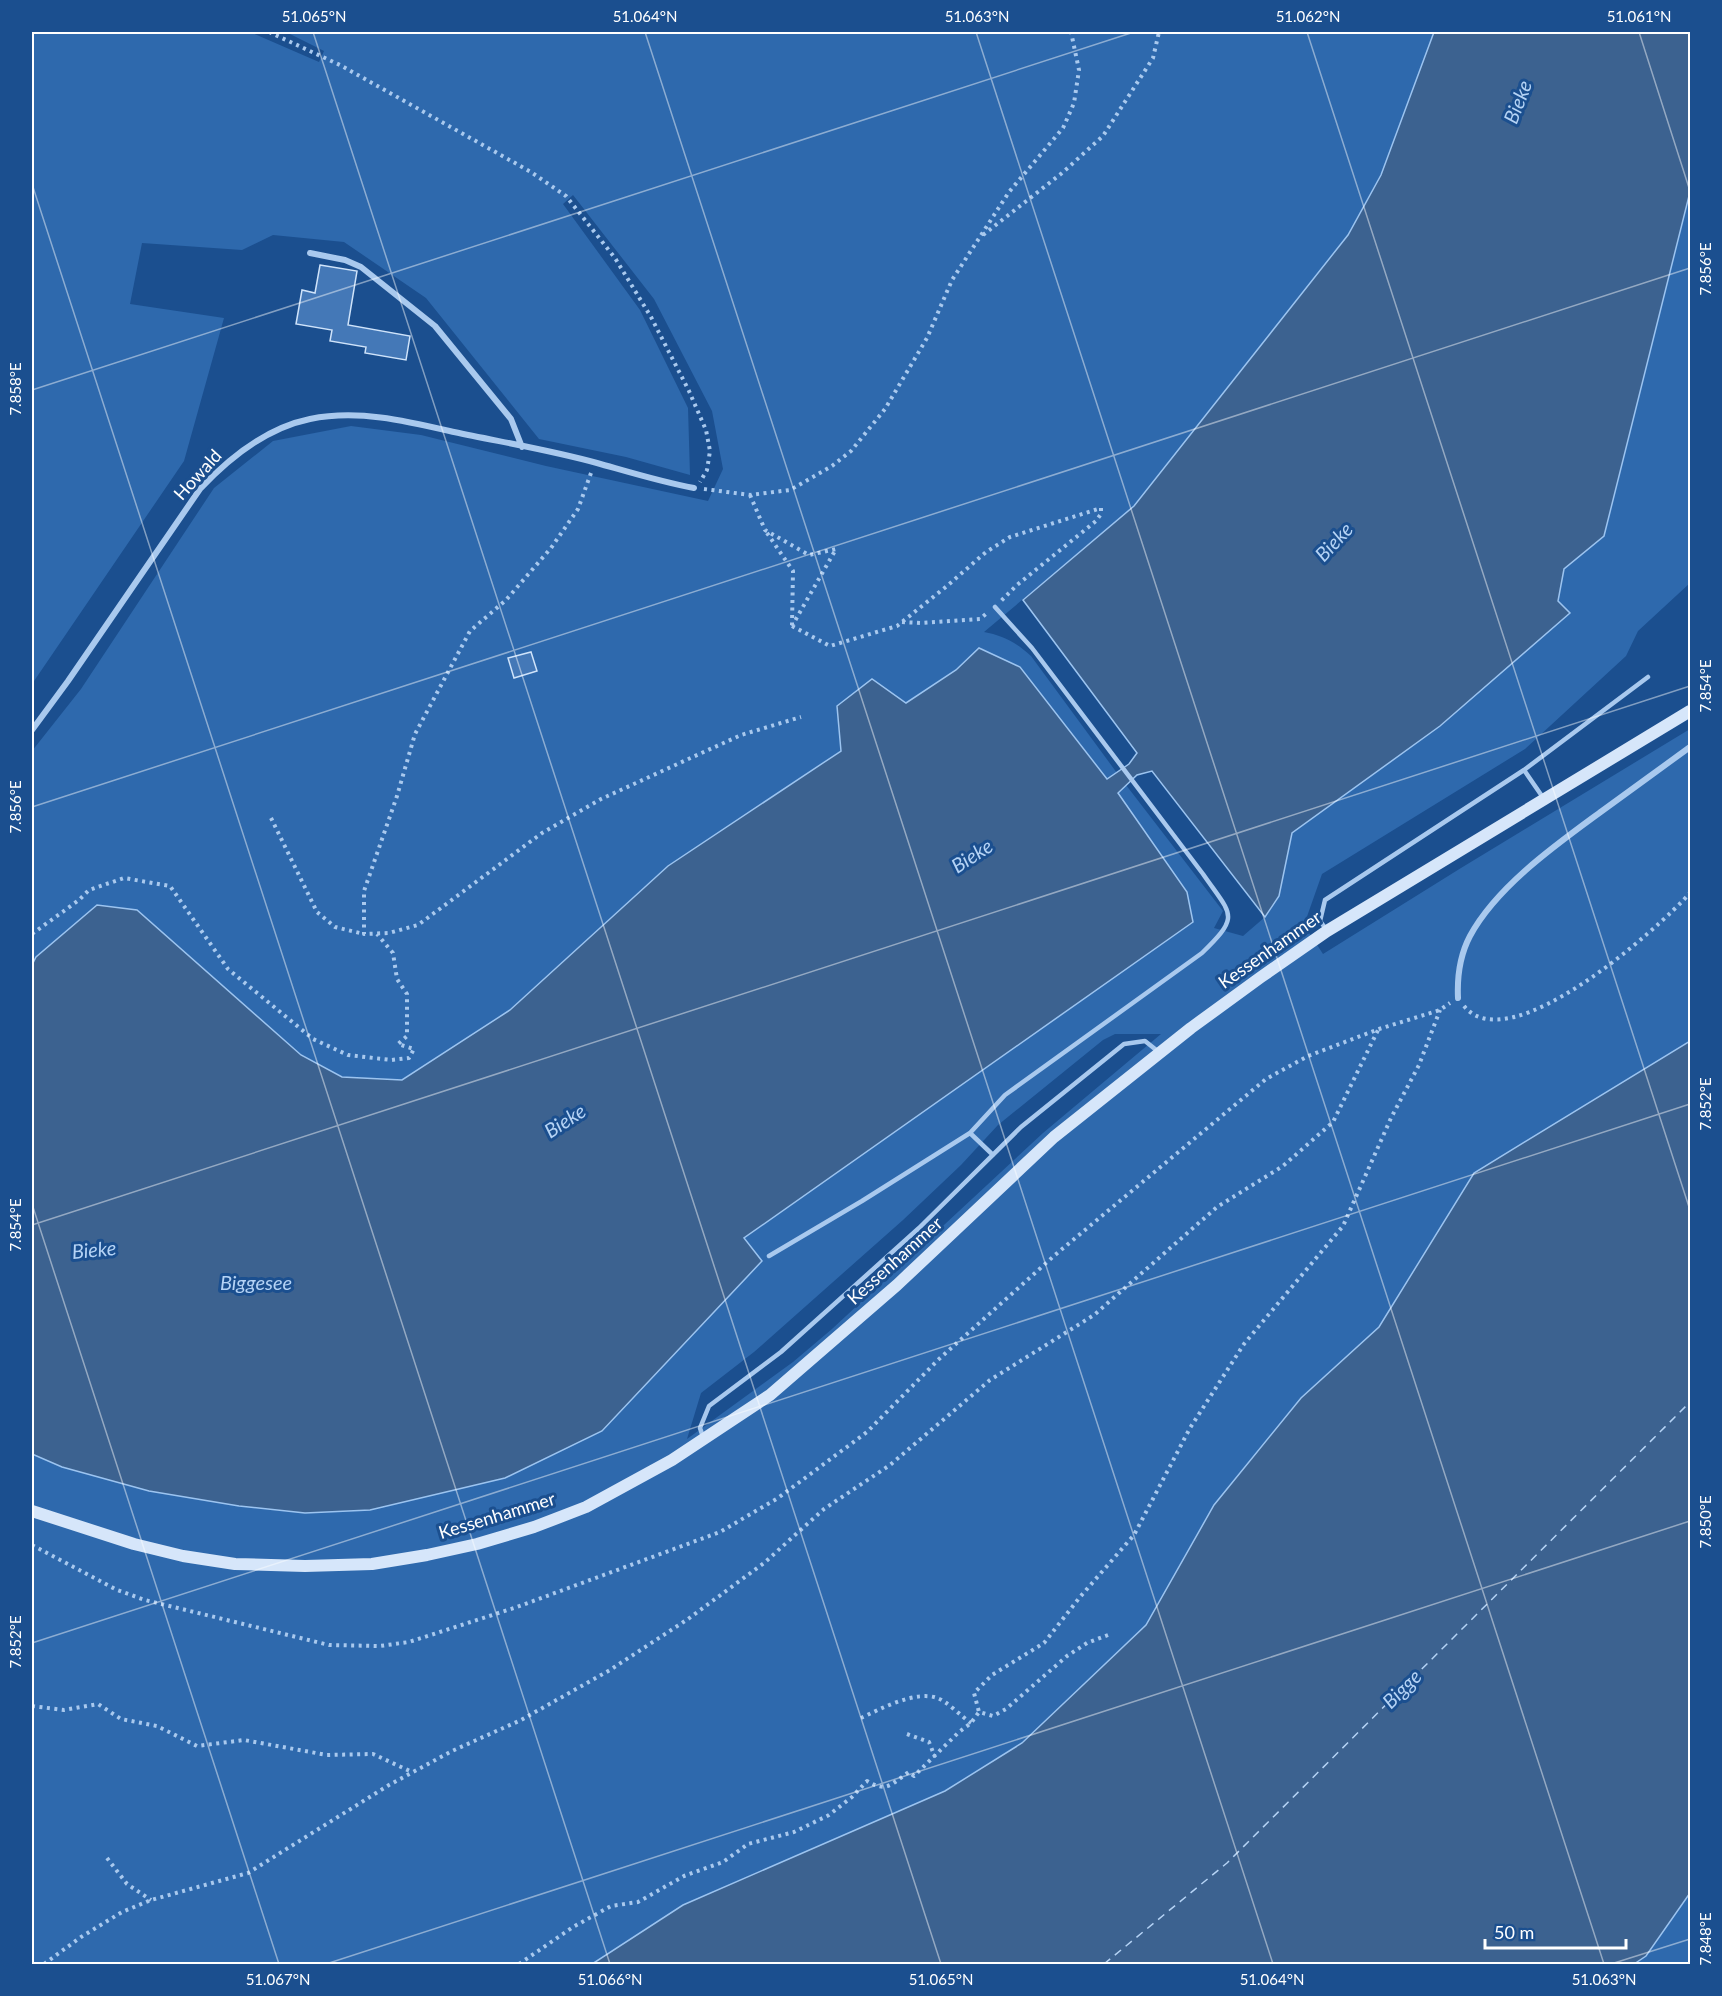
<svg xmlns="http://www.w3.org/2000/svg" width="1722" height="1996" viewBox="0 0 1722 1996" font-family="Lato,sans-serif">
<style>
.green{fill:#2e69ad;fill-rule:evenodd}
.water{fill:#3c6290;stroke:#9cc4f0;stroke-width:1.5}
.lines{fill:none;stroke-linecap:round;stroke-linejoin:round}
.ferry{stroke:#b5d3f5;stroke-width:1.5;stroke-dasharray:8 6;stroke-linecap:butt}
.building{fill:#4478b7;stroke:#cfe3fa;stroke-width:1.5}
.path{stroke:#a9c9ee;stroke-width:4;stroke-dasharray:3 4.5;stroke-linecap:butt}
.lane{stroke:#a9c9ee;stroke-width:4.5}
.street{stroke:#a9c9ee;stroke-width:6}
.secondary{stroke:#d6e6fa;stroke-width:12}
.ticks{fill:none;stroke:#fff;stroke-width:1.5;stroke-opacity:0.45}
.labels{text-anchor:middle;stroke-width:6;stroke-linejoin:round;paint-order:stroke}
.street-label{font-size:18px;fill:#fff;stroke:#1b4f8f}
.water-label{font-size:20px;font-style:italic;fill:#b5d3f5;stroke:#1b4f8f}
.neatline{fill:none;stroke:#fff;stroke-width:2}
.ticks-label{font-size:15px;text-anchor:middle;fill:#fff}
</style>
<rect width="100%" height="100%" fill="#1b4f8f"/>
<path class="green" d="M32 32H250L319 62 324 51 286 32H1434L1381 175 1348 235 1134 506 984 632C1002 635 1017 643 1031 656L1117 773 1107 779 1020 668 980 648 956 670 906 703 837 706 841 751 668 866 510 1010 402 1080 342 1077 301 1055 168 937 36 957 32 965V751L81 689 214 488 273 441 351 426 421 435 546 466 708 501 723 469 712 411 654 299 573 195 563 204 640 310 688 408 690 475 626 457 539 439 426 298 344 242 273 235 242 250 142 243 130 304 224 318 184 461 32 684Z
M1690 191V583L1638 631 1626 656 1525 749 1322 874 1304 925 1323 954 1461 868 1690 729V1041L1474 1173 1379 1327 1301 1398 1214 1505 1146 1625 1022 1743 945 1791 683 1905 592 1964H32V1454L62 1467 761 1262 743 1239 1193 922 1187 892 1118 793 1126 785 1223 911 1214 928 1243 936 1265 917 1279 896 1292 833 1440 726 1569 613 1558 601 1564 569 1604 536ZM1115 1034H1161L1043 1133 832 1329 793 1362 687 1439 701 1393 754 1352 903 1220 961 1165 998 1125 1103 1040Z
M1690 1893V1964H1634L1646 1956Z"/>
<path class="water" d="M1434 32H1690V192L1604 536 1564 569 1558 601 1570 613 1440 726 1292 833 1279 896 1265 917 1152 771 1137 775 1118 793 1187 892 1193 922 744 1238 762 1261 602 1431 505 1478 370 1510 305 1513 239 1506 149 1491 62 1467 32 1454V965L36 957 97 905 137 910 301 1055 342 1077 402 1080 510 1010 668 866 841 751 837 706 872 679 906 703 956 670 979 648 1020 667 1107 779 1129 764 1137 753 1023 600 1134 506 1348 235 1381 175Z
M1690 1041V1893L1646 1956 1634 1964H592L683 1905 945 1791 1022 1743 1146 1625 1214 1505 1301 1398 1379 1327 1474 1173Z"/>
<g class="lines">
<path class="ferry" d="M1104 1964 1227 1863 1690 1402"/>
</g>
<path class="building" d="M320 265 357 271 348 325 410 336 406 360 365 353 366 347 330 341 332 330 296 324 302 290 315 293Z
M531 652 537 671 514 678 508 658Z"/>
<g class="lines">
<path class="path" d="M269 32 340 65 531 172 566 196 615 258 651 317 689 391 706 430 710 451 707 470 700 482
M983 235 1062 173 1103 136 1153 58 1159 32
M591 473 578 509 551 548 506 600 470 631 415 734 397 796 364 891V934L389 933 418 925 542 833 601 799 741 735 801 717
M704 489 750 495 790 490 832 466 851 451 885 409 927 338 952 280 1009 192 1063 128 1074 103 1079 70 1071 32
M750 495 765 530 809 555 836 549 792 626
M767 533 793 571 792 625
M902 622 921 623 980 619 988 612
M792 626 830 646 897 626 947 586 986 552 1010 537 1101 508V514L1096 521 1017 585 1001 601
M271 818 317 912 335 927 364 934
M32 934 79 900 89 890 124 878 170 886 228 969 313 1039 348 1055 391 1060 409 1058 414 1049 398 1044 407 1036V994L397 979 393 953 377 934
M1464 1006C1509 1062 1658 929 1690 893
M32 1545 117 1590 145 1600 329 1645 380 1646 409 1642 517 1607 720 1532 778 1498 867 1432 938 1360 1055 1255 1266 1079 1308 1056 1379 1029 1440 1010 1450 1003
M1108 1635 1087 1643 1067 1656 1006 1709 993 1716 979 1712 974 1693 992 1675 1044 1643 1080 1597 1134 1535 1190 1428 1244 1344 1343 1226 1391 1118 1419 1065 1440 1010
M32 1706 64 1710 98 1704 121 1719 157 1726 197 1746 244 1740 327 1755 373 1754 412 1772
M861 1718C880 1709 916 1690 937 1698 947 1701 962 1717 971 1723
M907 1734 929 1742 935 1757
M107 1858 127 1884 151 1900
M32 1963 33 1964
M44 1964 81 1937 122 1912 151 1900 248 1873 389 1785 452 1751 521 1720 610 1670 688 1619 764 1563 824 1509 890 1465 990 1380 1094 1315 1217 1207 1283 1166 1333 1122 1378 1030
M519 1964 573 1927 611 1906 638 1902 684 1876 723 1862 748 1844 794 1832 829 1815 852 1797 867 1781C887 1793 891 1784 909 1772L914 1776 959 1732 971 1723 979 1712"/>
<path class="lane" d="M1524 770 1544 799
M1326 929 1320 921 1325 900 1524 770 1648 677
M970 1133 993 1155
M769 1256 862 1201 970 1133 1005 1095 1202 953C1241 915 1232 916 1203 874L1032 648 995 607
M703 1437 700 1428 709 1406 781 1352 919 1228 1021 1127 1124 1044 1145 1041 1160 1053"/>
<path class="street" d="M310 253 345 260 361 267 435 326 511 419 522 447
M32 730 68 681 200 489C230 457 266 428 310 419 358 409 407 421 454 432 501 442 550 450 597 463 629 472 661 482 694 488
M1458 998C1457 976 1460 955 1470 936 1497 886 1557 844 1602 811 1631 790 1661 768 1690 747"/>
<path class="secondary" d="M32 1511 134 1544 183 1556 235 1564 305 1566 372 1564 427 1555 477 1544 534 1527 586 1507 672 1460 770 1395 897 1285 1054 1137 1191 1028 1261 977 1327 931 1690 711"/>
</g>
<path class="ticks" d="M313 32 941 1964M645 32 1273 1964M976 32 1604 1964M1307 32 1690 1210M1639 32 1690 191M32 184 610 1964M32 390 1134 32M32 807 1690 268M32 1204 279 1964M32 1225 1690 686M32 1643 1690 1104M326 1964 1690 1521M1611 1964 1690 1939"/>
<g class="labels">
<g class="street-label">
<text transform="translate(198 475) rotate(-48)" y="6">Howald</text>
<text transform="translate(1270 950) rotate(-35)" y="6">Kessenhammer</text>
<text transform="translate(895 1261) rotate(-42)" y="6">Kessenhammer</text>
<text transform="translate(497 1516) rotate(-17)" y="6">Kessenhammer</text>
</g>
<g class="water-label">
<text transform="translate(1518 102) rotate(-69)" y="7">Bieke</text>
<text transform="translate(1334 542) rotate(-47)" y="7">Bieke</text>
<text transform="translate(972 856) rotate(-33)" y="7">Bieke</text>
<text transform="translate(565 1121) rotate(-33)" y="7">Bieke</text>
<text transform="translate(94 1250) rotate(-5)" y="7">Bieke</text>
<text x="256" y="1290">Biggesee</text>
<text transform="translate(1402 1689) rotate(-45)" y="7">Bigge</text>
</g>
</g>
<rect width="1722" height="1996" fill="none" stroke="#1b4f8f" stroke-width="66"/>
<path d="M1485 1939v9h141v-9" fill="none" stroke="#ffffff" stroke-width="3"/>
<text x="1494" y="1939" font-size="18" fill="#ffffff" stroke="#1b4f8f" stroke-width="4.5" paint-order="stroke">50 m</text>
<rect x="33" y="33" width="1656" height="1930" class="neatline"/>
<g class="ticks-label">
<text x="314" y="22">51.065°N</text>
<text x="645" y="22">51.064°N</text>
<text x="977" y="22">51.063°N</text>
<text x="1308" y="22">51.062°N</text>
<text x="1639" y="22">51.061°N</text>
<text transform="translate(1706 269) rotate(-90)" y="5">7.856°E</text>
<text transform="translate(16 389) rotate(-90)" y="5">7.858°E</text>
<text transform="translate(1706 686) rotate(-90)" y="5">7.854°E</text>
<text transform="translate(16 807) rotate(-90)" y="5">7.856°E</text>
<text transform="translate(1706 1104) rotate(-90)" y="5">7.852°E</text>
<text transform="translate(16 1225) rotate(-90)" y="5">7.854°E</text>
<text transform="translate(1706 1522) rotate(-90)" y="5">7.850°E</text>
<text transform="translate(16 1642) rotate(-90)" y="5">7.852°E</text>
<text transform="translate(1706 1939) rotate(-90)" y="5">7.848°E</text>
<text x="278" y="1985">51.067°N</text>
<text x="610" y="1985">51.066°N</text>
<text x="941" y="1985">51.065°N</text>
<text x="1272" y="1985">51.064°N</text>
<text x="1604" y="1985">51.063°N</text>
</g>
</svg>
